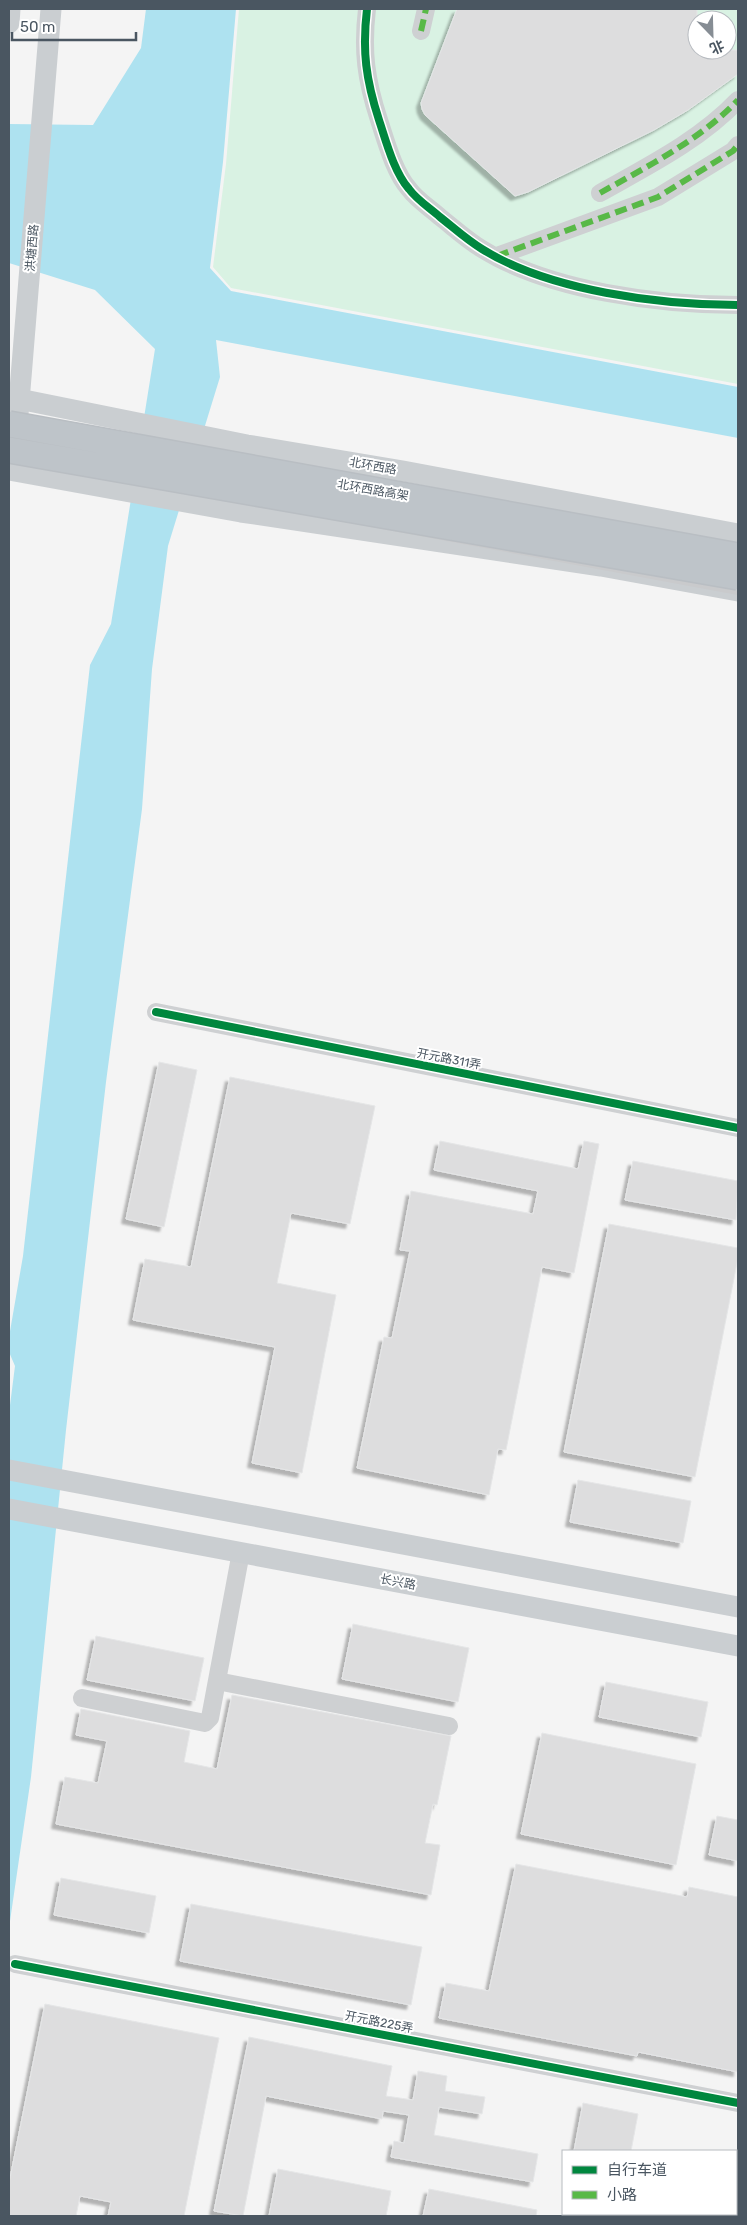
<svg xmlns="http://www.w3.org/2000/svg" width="747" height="2225" viewBox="0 0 747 2225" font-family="Rubik,'Noto Sans SC',sans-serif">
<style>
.green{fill:#d9f2e3;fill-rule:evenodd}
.water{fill:#aee2f0}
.building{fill:#ddddde;stroke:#e5e6e7;filter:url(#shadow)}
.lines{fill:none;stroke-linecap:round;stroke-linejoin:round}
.minor{stroke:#ced0d2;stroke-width:18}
.major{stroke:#caced1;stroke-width:21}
.rail{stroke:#c9cacc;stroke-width:4}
.highway-bridge-casing{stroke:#b9bec3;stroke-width:28;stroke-linecap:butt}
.highway-bridge{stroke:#bec4c9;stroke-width:25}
.quiet{stroke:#58b947;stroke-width:6;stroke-dasharray:12 6;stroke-linecap:butt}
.cycleway-casing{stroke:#fff;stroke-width:11}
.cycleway{stroke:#00873e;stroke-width:8}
.labels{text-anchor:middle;stroke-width:4;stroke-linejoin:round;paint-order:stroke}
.street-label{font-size:12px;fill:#4a5661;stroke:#fff}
</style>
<defs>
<filter id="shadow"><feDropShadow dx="-4.5" dy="4.5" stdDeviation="1" flood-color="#0004"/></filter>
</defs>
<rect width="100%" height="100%" fill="#f4f4f4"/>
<path class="green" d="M239 9H738V384L231 288 213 267 226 164ZM697 20H727V50H697Z"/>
<path class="water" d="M146 9H236L223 162 210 268 231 291 738 387V438L216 340 220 377 168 546 152 669 142 809 106 1082 66 1430 31 1777 9 1928V1413L15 1366 9 1352V1337L23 1256 90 665 111 624 155 349 95 290 9 263V124L93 125 141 48Z"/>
<path class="building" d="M457 9H697V50H738V74L688 110 654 130 528 192 515 196 425 115 422 109 421 103Z
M159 1062 197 1070 164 1227 126 1219Z
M230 1077 375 1106 350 1224 291 1213 277 1283 336 1295 302 1473 252 1463 275 1347 133 1320 145 1259 191 1267Z
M440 1141 578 1169 584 1141 599 1144 574 1273 542 1267 506 1450 498 1449 489 1495 357 1468 384 1337 392 1338 410 1251 400 1250 411 1191 533 1214 538 1191 434 1170Z
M633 1161 738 1181 736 1220 625 1200Z
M609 1224 738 1248V1258L695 1477 564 1452Z
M578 1480 691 1501 683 1543 570 1522Z
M353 1624 469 1648 458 1702 342 1679Z
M96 1636 204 1658 195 1701 87 1680Z
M606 1682 708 1702 701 1737 599 1717Z
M232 1695 451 1736 437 1805 433 1804 425 1843 440 1845 431 1895 56 1824 65 1777 98 1783 107 1741 76 1735 81 1709 190 1731 184 1762 217 1769Z
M542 1733 696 1764 676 1865 521 1834Z
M717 1816 738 1820V1861L709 1855Z
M516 1864 687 1897 689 1887 738 1897V2072L638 2052 637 2056 439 2018 446 1983 489 1991Z
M61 1878 156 1896 149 1933 54 1915Z
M191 1904 422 1947 411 2005 180 1961Z
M45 2004 219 2038 184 2216H108L111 2202 80 2196 76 2216H9V2183Z
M249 2037 392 2066 386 2096 413 2100 418 2071 447 2076 445 2091 485 2097 482 2114 439 2107 434 2135 538 2154 533 2182 391 2157 394 2141 404 2143 409 2115 383 2111 382 2119 266 2096 243 2216 214 2211Z
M583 2103 638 2114 631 2151H574Z
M278 2169 391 2191 386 2216H269Z
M429 2189 537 2210 536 2216H423Z"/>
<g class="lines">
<path class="minor" d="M367 9C362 51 366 80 379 120 386 141 394 172 409 189 417 200 430 208 440 217 454 228 467 240 482 249 549 291 660 305 738 305
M421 31 426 9
M600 193C648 166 700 140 738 100
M497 256 658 197 733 151 738 145
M156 1012 738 1128
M217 1681 449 1726
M82 1698 205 1723 210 1718 241 1552
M15 1964 738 2103"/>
<path class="major" d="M9 23 10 9
M9 397 247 445 403 471 738 534
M18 414 51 9
M9 470 241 512 601 566 738 591
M9 1470 738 1607
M9 1509 738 1646"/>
<path class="rail" d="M9 435 738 570
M9 458 738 593"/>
<g class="highway-bridge-casing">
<path id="highway-bridge" d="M9 424 738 556
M9 450 738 577"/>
</g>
<use href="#highway-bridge" class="highway-bridge"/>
<path class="quiet" d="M421 31 426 9
M600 193C648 166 700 140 738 100
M497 256 658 197 733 151 738 145"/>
<g class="cycleway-casing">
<path id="cycleway" d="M367 9C362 51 366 80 379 120 386 141 394 172 409 189 417 200 430 208 440 217 454 228 467 240 482 249 549 291 660 305 738 305
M156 1012 738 1128
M15 1964 738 2103"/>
</g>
<use href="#cycleway" class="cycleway"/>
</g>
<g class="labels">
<g class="street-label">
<text transform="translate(32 248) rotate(-85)" y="4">洪塘西路</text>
<text transform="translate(373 466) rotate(10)" y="4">北环西路</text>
<text transform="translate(373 490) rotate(10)" y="4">北环西路高架</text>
<text transform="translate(449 1059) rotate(11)" y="4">开元路311弄</text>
<text transform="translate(398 1582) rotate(11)" y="4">长兴路</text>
<text transform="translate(379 2022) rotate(11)" y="4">开元路225弄</text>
</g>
</g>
<rect width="747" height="2225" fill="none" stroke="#4a5661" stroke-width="20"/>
<rect x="562" y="2150" width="175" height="65" fill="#ffffff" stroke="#b7bbc0"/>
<rect x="572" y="2166" width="25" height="8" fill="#00873e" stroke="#b7bbc0"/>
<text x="607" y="2175" font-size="15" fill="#4a5661">自行车道</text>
<rect x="572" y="2191" width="25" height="8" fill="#58b947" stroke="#b7bbc0"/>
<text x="607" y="2200" font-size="15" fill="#4a5661">小路</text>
<g transform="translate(712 35) rotate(157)"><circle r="24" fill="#ffffff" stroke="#b7bbc0"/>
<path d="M0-4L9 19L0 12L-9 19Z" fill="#868d94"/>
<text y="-8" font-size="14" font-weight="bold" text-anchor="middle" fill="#4a5661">北</text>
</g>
<path d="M12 32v8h124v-8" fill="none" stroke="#4a5661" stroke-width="2.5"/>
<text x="20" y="32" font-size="15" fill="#4a5661" stroke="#ffffff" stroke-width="4" paint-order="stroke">50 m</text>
</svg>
